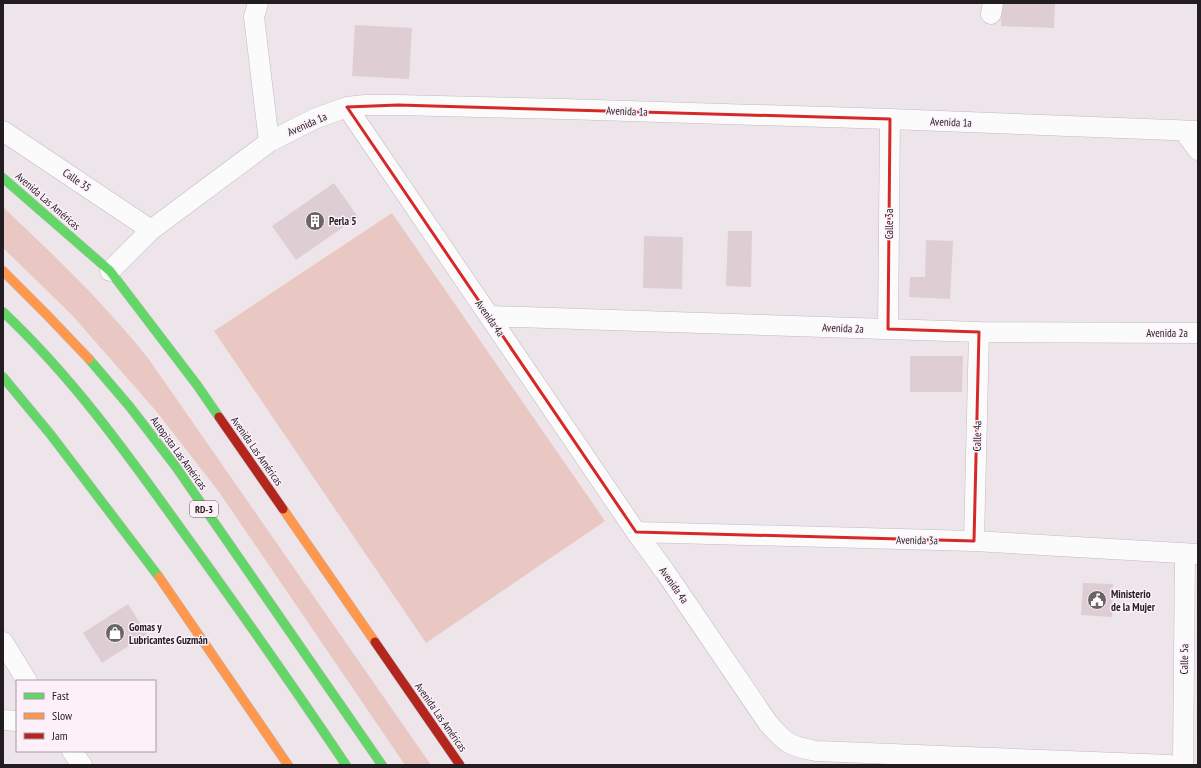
<svg xmlns="http://www.w3.org/2000/svg" width="1201" height="768" viewBox="0 0 1201 768" font-family="'PT Sans Narrow',sans-serif">
<style>
.grass{fill:#e9c8c3}
.building{fill:#deced3}
.lines{fill:none;stroke-linecap:round;stroke-linejoin:round}
.street-casing{stroke:#c1babe;stroke-width:21}
.fast-casing{stroke:#c1babe;stroke-width:10}
.slow-casing{stroke:#c1babe;stroke-width:10}
.jam-casing{stroke:#c1babe;stroke-width:10}
.street{stroke:#fcfbfc;stroke-width:20}
.fast{stroke:#63d668;stroke-width:9}
.slow{stroke:#ff974d;stroke-width:9}
.jam{stroke:#b3261e;stroke-width:9}
.marked{fill:none;stroke:#d62828;stroke-width:3;stroke-linejoin:round}
.labels{text-anchor:middle;stroke-width:3;stroke-linejoin:round;paint-order:stroke}
.shield{fill:#fdf0f9;stroke:#645c62;stroke-width:1}
.shield-label{font-size:10px;font-weight:bold;fill:#231d21}
.street-label{font-size:11px;fill:#231d21;stroke:#fdf0f9}
.poi-label{font-size:11px;font-weight:bold;fill:#231d21;stroke:#fdf0f9;text-anchor:start}
</style>
<rect width="100%" height="100%" fill="#eee5eb"/>
<path class="grass" d="M3 207C54 255 104 303 148 358L431 765H405L219 492 156 411 71 314 3 248Z
M392 213 605 521 426 643 214 331Z"/>
<path class="building" d="M1002 3 1055 4 1054 28 1001 26Z
M355 25 412 28 409 79 352 76Z
M334 183 358 217 296 260 272 226Z
M728 231H752L751 287 726 286Z
M644 236 683 237 682 289 643 288Z
M926 240 953 241 950 299 909 297 910 277H925Z
M910 356H963L962 392H910Z
M1083 583 1113 584 1112 617 1081 615Z
M128 604 147 634 102 663 83 633Z"/>
<g class="lines">
<g class="street-casing">
<path id="street" d="M258 3 254 17 269 142
M991 14 993 3
M347 107 636 532 666 573 768 723C786 744 790 746 816 751L1170 765
M3 131 151 230
M1184 131 1198 150
M110 271 151 230 269 142 314 119 347 107 365 105H398L564 109 890 119 1198 131
M489 316 979 332 1198 333
M888 329 890 119
M636 532 974 541 1198 554
M974 541 979 332
M3 642 27 681
M3 720 17 721
M72 751 82 765
M1183 765 1185 553"/>
</g>
<g class="fast-casing">
<path id="fast" d="M3 178 110 271 197 385 219 417
M3 312C70 375 123 448 176 522 234 602 291 683 346 765
M89 359 130 407 176 467 382 765
M3 377 51 435 159 577"/>
</g>
<g class="slow-casing">
<path id="slow" d="M3 271 47 315 89 359
M283 509 375 642
M159 577 288 765"/>
</g>
<g class="jam-casing">
<path id="jam" d="M219 417 283 509
M375 642 460 765"/>
</g>
<use href="#street" class="street"/>
<use href="#fast" class="fast"/>
<use href="#slow" class="slow"/>
<use href="#jam" class="jam"/>
</g>
<path class="marked" d="M398 105 890 119 888 329 979 332 974 541 636 532 347 107Z"/>
<defs>
<g id="building-disc" transform="scale(1)"><circle r="9.5" fill="#6a6368" stroke="#fdf0f9"/><path d="M-4-6H4V6H1V3H-1V6H-4ZM-2.5-4.3h1.7v1.8h-1.7ZM.8-4.3h1.7v1.8H.8ZM-2.5-1h1.7V.8h-1.7ZM.8-1h1.7V.8H.8Z" fill="#fff"/></g>
<g id="civic-disc" transform="scale(1)"><circle r="9.5" fill="#6a6368" stroke="#fdf0f9"/><path d="M-.6-6.5H3V-4.5H.6V-3L4-1V1h2V6H-6V1h2V-1L-.6-3ZM-1.2 2.5V6h2.4V2.5Z" fill="#fff"/></g>
<g id="shop-disc" transform="scale(1)"><circle r="9.5" fill="#6a6368" stroke="#fdf0f9"/><path d="M-5-2.5h2.3a2.7 3.5 0 0 1 5.4 0H5L5.5 6h-11ZM-1.5-2.5h3a1.5 2.3 0 0 0-3 0Z" fill="#fff"/></g>
</defs>
<g fill-rule="evenodd">
<use href="#building-disc" x="315" y="221"/>
<use href="#civic-disc" x="1097" y="600"/>
<use href="#shop-disc" x="115" y="633"/>
</g>
<g class="labels">
<rect class="shield" x="190" y="501" width="28" height="16" rx="3"/>
<g class="shield-label">
<text x="204" y="513">RD-3</text>
</g>
<g class="street-label">
<text transform="translate(627 111) rotate(2)" y="4">Avenida 1a</text>
<text transform="translate(951 122) rotate(2)" y="4">Avenida 1a</text>
<text transform="translate(307 124) rotate(-24)" y="4">Avenida 1a</text>
<text transform="translate(77 180) rotate(34)" y="4">Calle 35</text>
<text transform="translate(48 201) rotate(41)" y="4">Avenida Las Américas</text>
<text transform="translate(889 224) rotate(-90)" y="4">Calle 3a</text>
<text transform="translate(490 318) rotate(55)" y="4">Avenida 4a</text>
<text transform="translate(843 328) rotate(2)" y="4">Avenida 2a</text>
<text x="1167" y="337">Avenida 2a</text>
<text transform="translate(977 436) rotate(-89)" y="4">Calle 4a</text>
<text transform="translate(257 451) rotate(55)" y="4">Avenida Las Américas</text>
<text transform="translate(179 453) rotate(54)" y="4">Autopista Las Américas</text>
<text transform="translate(917 540) rotate(1)" y="4">Avenida 3a</text>
<text transform="translate(674 585) rotate(55)" y="4">Avenida 4a</text>
<text transform="translate(1184 659) rotate(-89)" y="4">Calle 5a</text>
<text transform="translate(441 717) rotate(55)" y="4">Avenida Las Américas</text>
</g>
<g class="poi-label">
<text x="329" y="225">Perla 5</text>
<text x="1111" y="598">Ministerio<tspan x="1111" dy="13">de la Mujer</tspan></text>
<text x="129" y="631">Gomas y<tspan x="129" dy="13">Lubricantes Guzmán</tspan></text>
</g>
</g>
<rect width="1201" height="768" fill="none" stroke="#231d21" stroke-width="8"/>
<rect x="16" y="680" width="140" height="72" fill="#fdf0f9" stroke="#a69ca3"/>
<rect x="24" y="693" width="20" height="6" fill="#63d668" stroke="#a69ca3"/>
<text x="52" y="700" font-size="12" fill="#231d21">Fast</text>
<rect x="24" y="713" width="20" height="6" fill="#ff974d" stroke="#a69ca3"/>
<text x="52" y="720" font-size="12" fill="#231d21">Slow</text>
<rect x="24" y="733" width="20" height="6" fill="#b3261e" stroke="#a69ca3"/>
<text x="52" y="740" font-size="12" fill="#231d21">Jam</text>
</svg>
